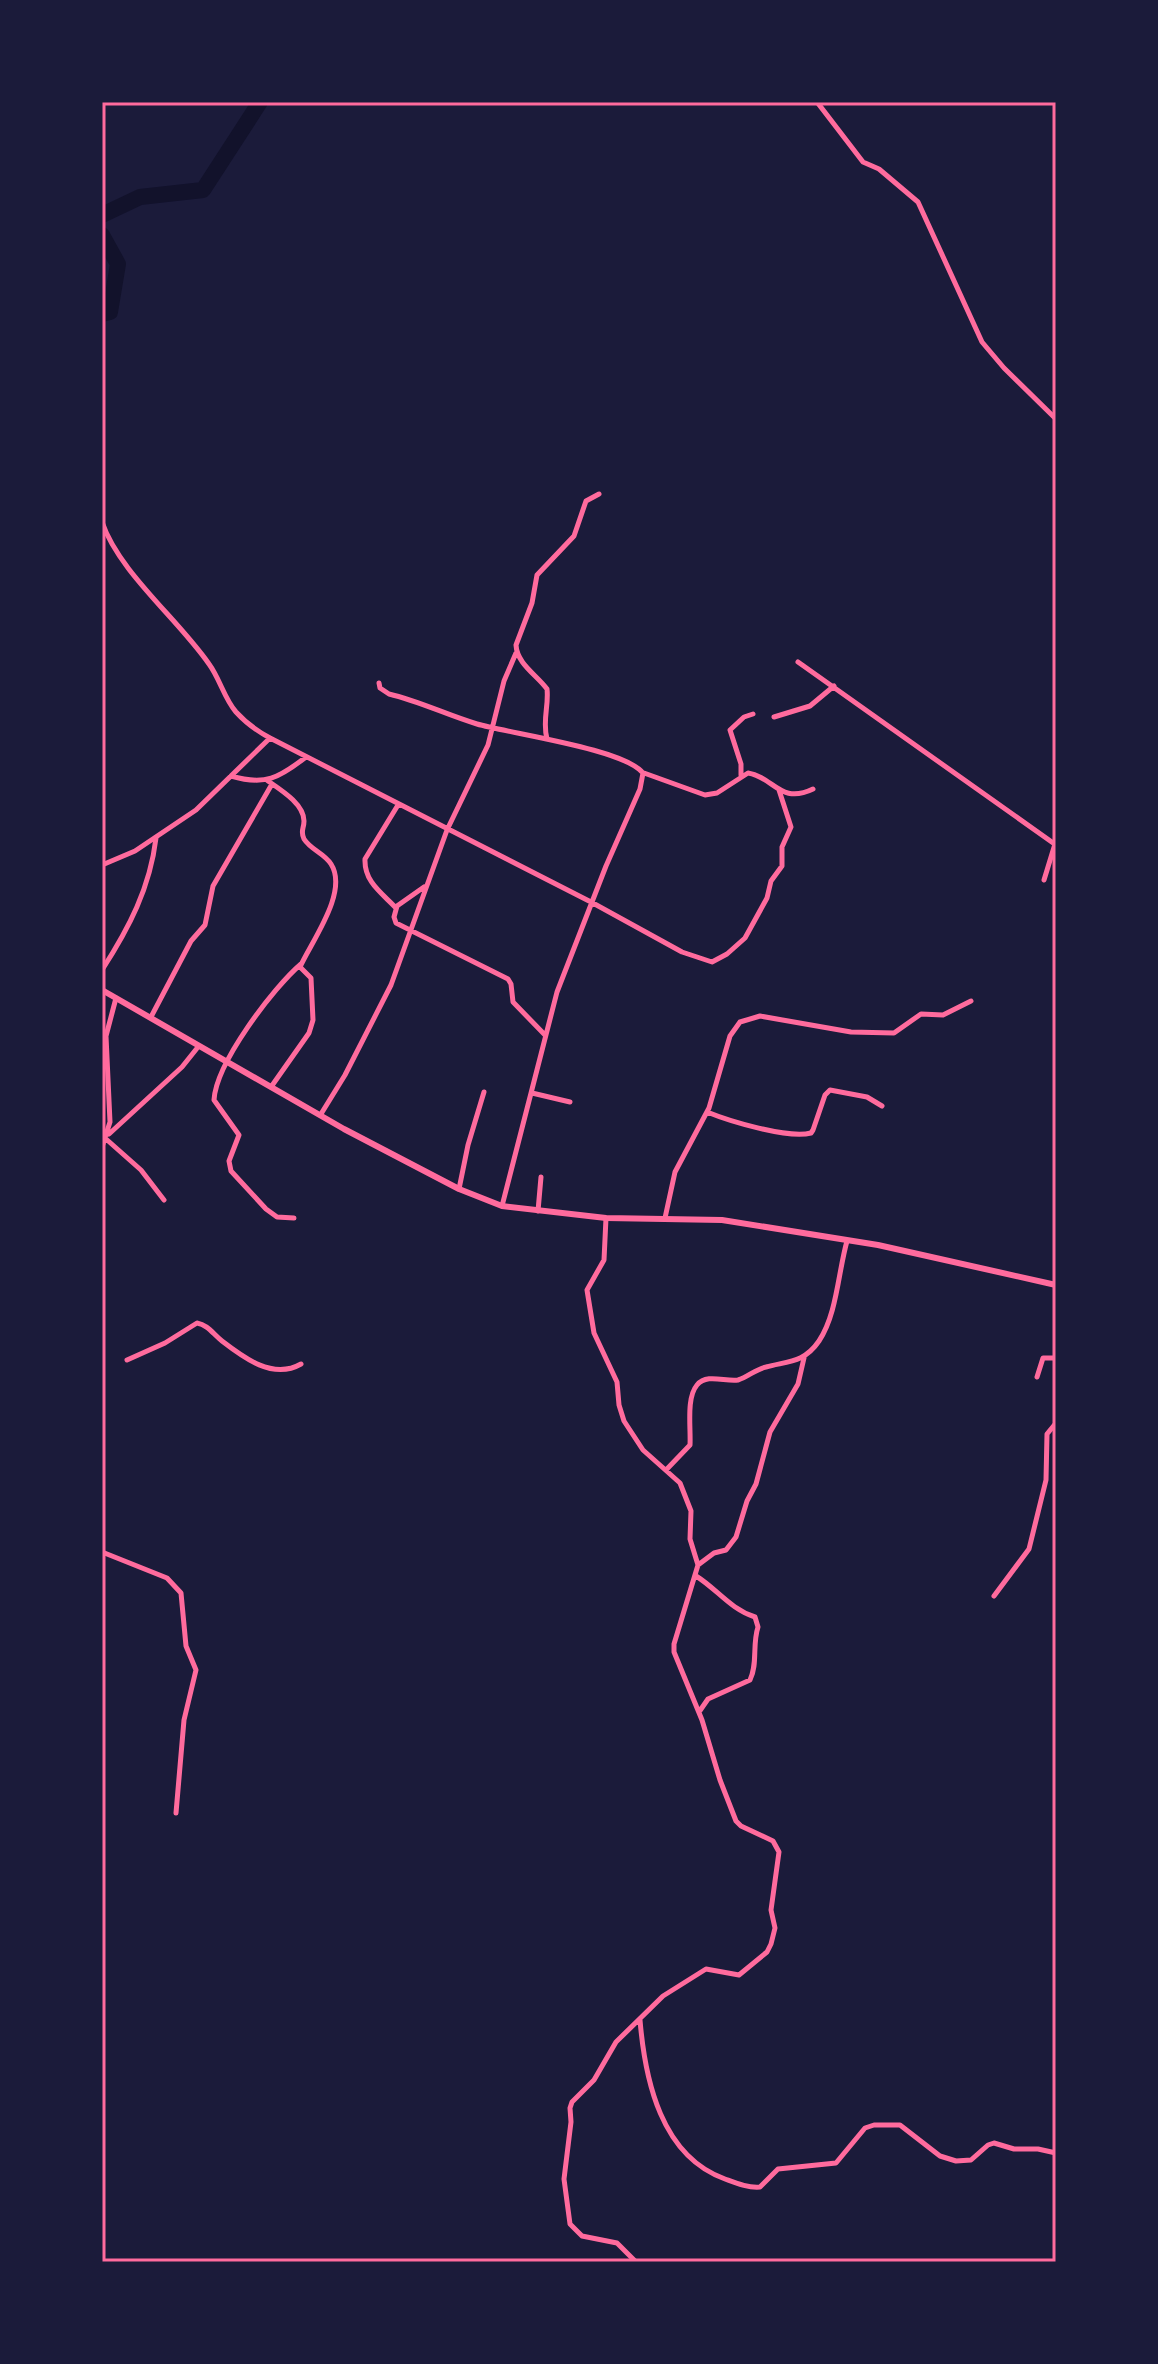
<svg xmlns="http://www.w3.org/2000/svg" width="1158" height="2364" viewBox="0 0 1158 2364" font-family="'Nunito Sans',sans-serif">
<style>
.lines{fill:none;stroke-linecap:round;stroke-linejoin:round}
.river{stroke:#12122b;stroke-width:16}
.minor{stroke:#ff6b9d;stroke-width:5}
.tertiary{stroke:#ff6b9d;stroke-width:6}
.neatline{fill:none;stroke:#ff6b9d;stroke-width:3}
</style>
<rect width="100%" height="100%" fill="#1b1b3a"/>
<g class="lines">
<path class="river" d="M102 215 140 197 203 190 260 102
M102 235 118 264 110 312 102 314"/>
<path class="minor" d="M817 102 863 162 879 169 918 202 982 342 1004 368 1056 419
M102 522C119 572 178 619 209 664 220 679 224 698 236 712 246 723 257 731 270 738L591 902 682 952 712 962 727 954 745 938 767 898 771 881 782 866V847L791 827 779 790
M798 662 1056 845
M379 683 380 688 389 694C419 701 447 715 477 724 512 734 624 749 643 773L640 789 606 866 557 992 502 1206
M774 717 810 706 834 686
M547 739C542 721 549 706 547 689 537 675 517 664 516 645L532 603 537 575 574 536 586 501 599 494
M644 773 705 795 717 793 748 773C774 777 780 805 813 789
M741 775V764L730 730 744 717 753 714
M231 776C265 786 279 778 306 757
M268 781C281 790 304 804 304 821 304 829 300 831 304 839 311 850 324 853 331 864 349 892 311 942 300 967L311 978 313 1020 309 1033 271 1087
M102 865 135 851 196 810 270 738
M1044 880 1055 844
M424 887 397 906 394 917 396 923 508 979 511 984 513 1002 545 1035
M396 908C382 893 364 882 365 859L398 805
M102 970C129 928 150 888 156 838
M151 1017 191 941 205 925 213 886 272 784
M532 1093 570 1102
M707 1112C729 1121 788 1139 811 1133L813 1130 825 1095 830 1090 867 1097 882 1106
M321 1114 345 1075 391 985 447 830 488 745 504 681 516 653
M109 1134 182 1067 198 1047
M106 1139 141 1170 164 1200
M102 1147 110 1122 106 1036 116 998
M459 1189 468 1145 484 1092
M538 1211 541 1177
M294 1218 277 1217 266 1209 231 1171 229 1161 239 1135 214 1100C216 1063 273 988 301 964
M606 1218 604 1260 587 1290 594 1333 617 1382 619 1405 624 1421 643 1450 680 1483 691 1511 690 1539 698 1565 674 1644V1652L702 1720 720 1780 736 1821 741 1826 773 1841 779 1852 771 1910 775 1928 771 1944 767 1952 739 1975 706 1969 663 1996 616 2042 594 2080 572 2102 570 2108 571 2122 564 2179 570 2224 582 2236 617 2243 636 2262
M665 1218 675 1172 709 1108 730 1036 740 1022 760 1016 851 1032 894 1033 921 1014 943 1015 971 1001
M127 1360 165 1343 197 1323C208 1325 213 1334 222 1341 244 1358 273 1380 301 1364
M1037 1377 1043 1358H1056
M666 1470 690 1445C691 1428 686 1398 697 1385 707 1373 725 1382 738 1380 748 1377 756 1369 766 1367 788 1361 804 1363 819 1341 837 1314 838 1273 847 1241
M102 1552 167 1578 181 1593 186 1646 196 1670 184 1720 176 1813
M698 1565 714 1553 726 1550 736 1537 747 1501 756 1484 770 1432 798 1384 804 1358
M696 1576C717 1589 730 1609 755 1617L758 1627C752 1645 758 1664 750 1680L708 1699 699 1712
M994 1596 1029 1549 1046 1480 1047 1434 1056 1423
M640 2020C645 2080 661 2156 725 2179 736 2183 748 2188 760 2187L778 2169 836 2163 865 2128 874 2125H900L940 2156 956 2161 971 2160 988 2145 994 2143 1014 2149H1038L1056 2153"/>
<path class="tertiary" d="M102 990 344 1129 459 1189 502 1206 606 1218 722 1220 878 1245 1056 1285"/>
</g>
<rect width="1158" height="2364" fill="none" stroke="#1b1b3a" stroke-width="208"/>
<rect x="104" y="104" width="950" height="2156" class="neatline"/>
</svg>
